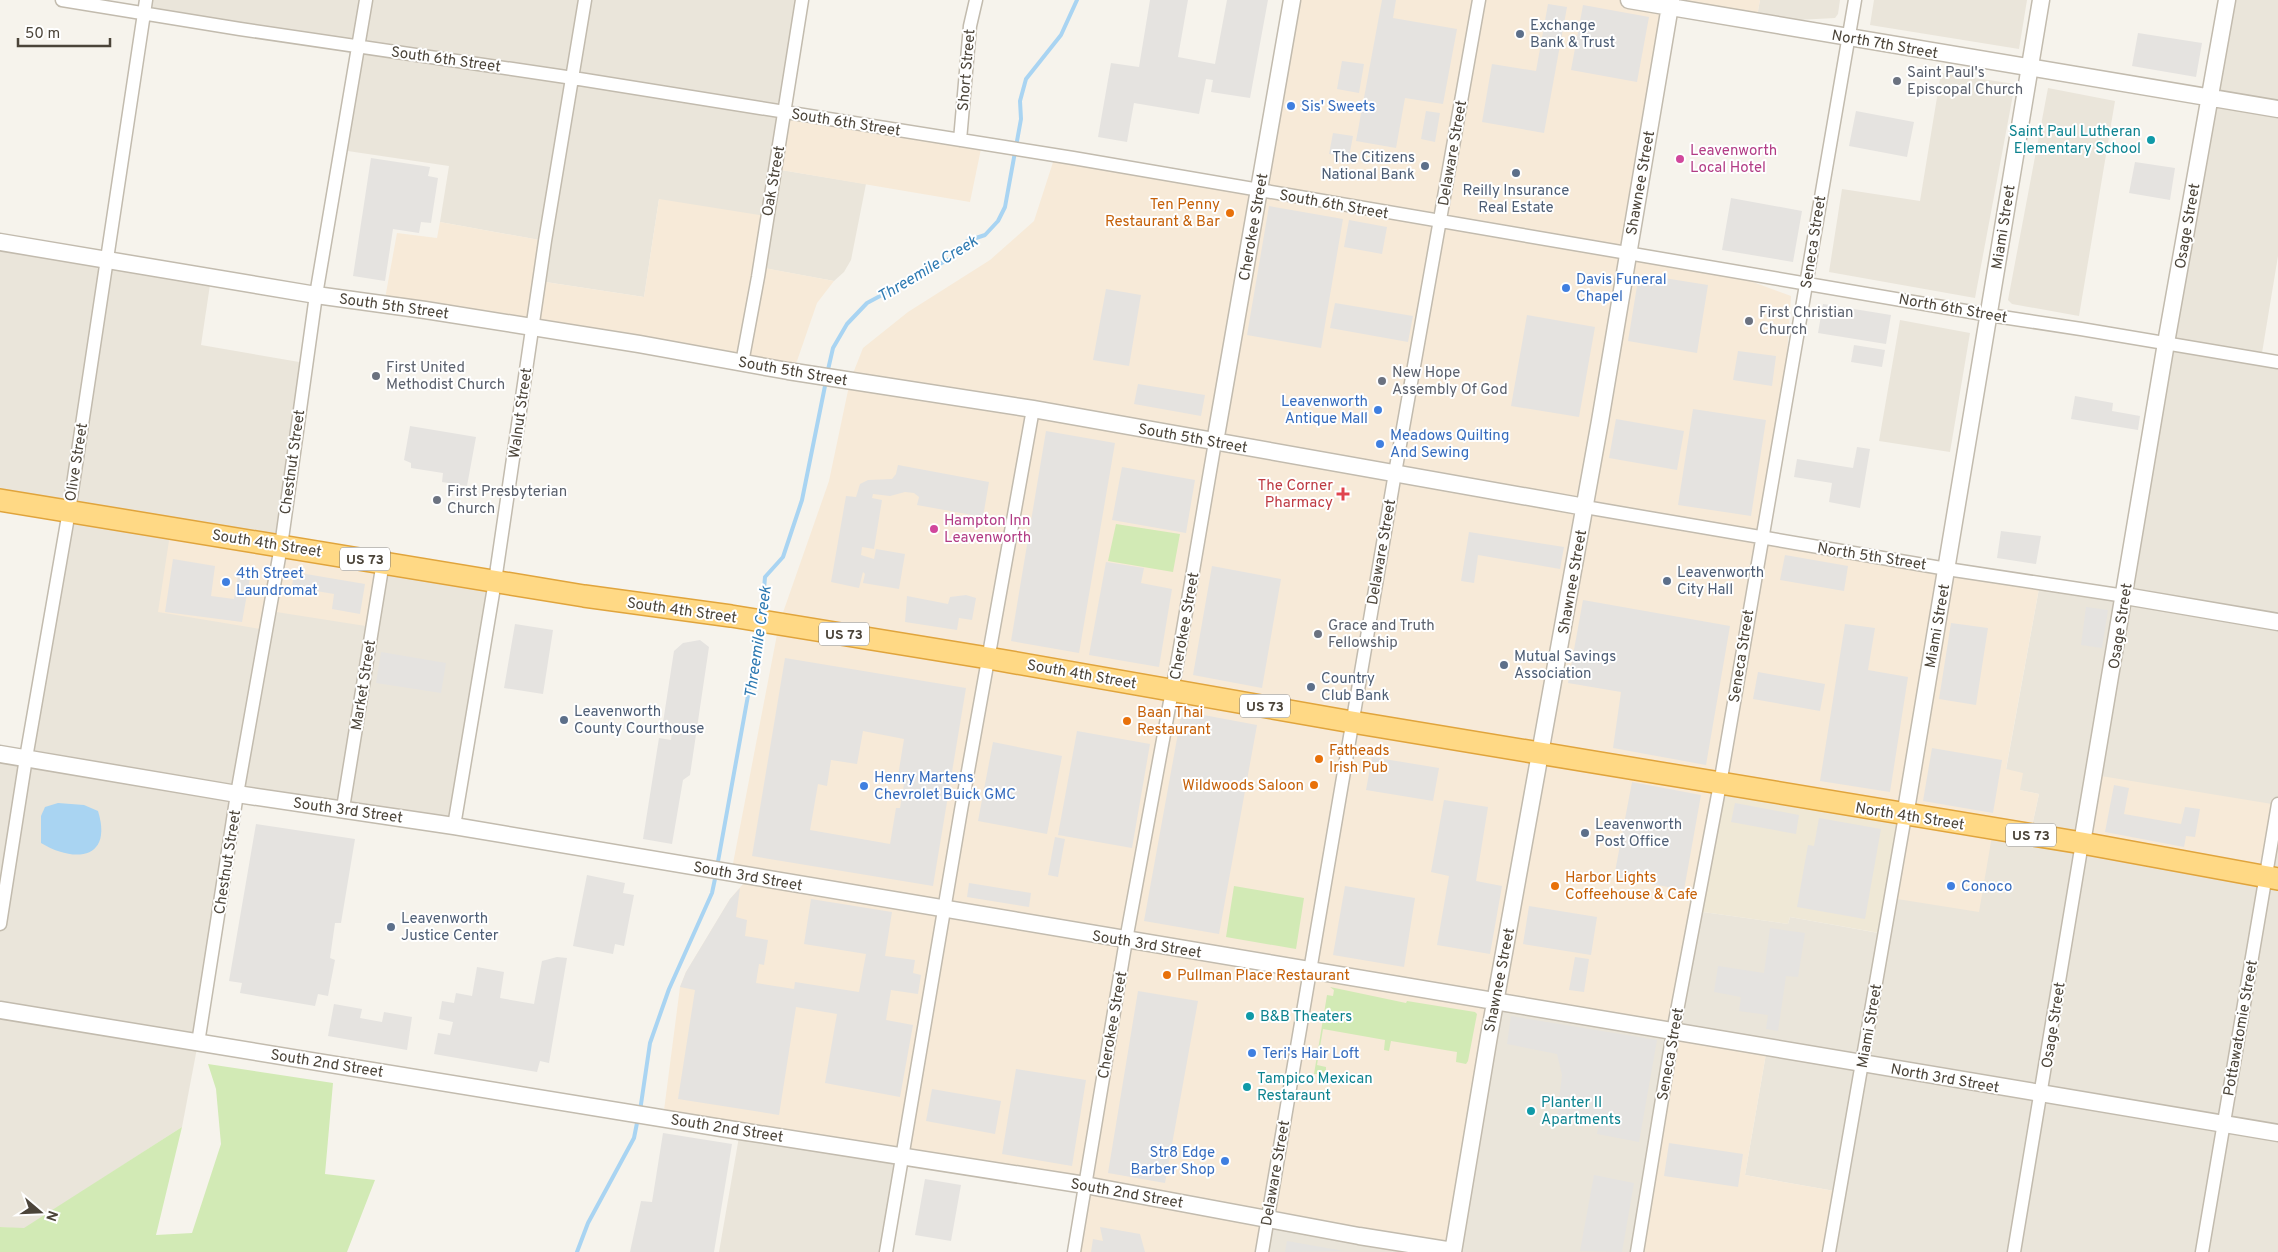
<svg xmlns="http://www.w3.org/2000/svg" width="2278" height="1252" viewBox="0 0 2278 1252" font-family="Overpass,sans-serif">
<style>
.residential{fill:#eae5da}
.commercial{fill:#f7ead8}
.education{fill:#efe8d6}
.green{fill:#d2eab5}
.parking{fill:#e5e3e0;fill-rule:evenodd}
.water{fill:#a9d4f2}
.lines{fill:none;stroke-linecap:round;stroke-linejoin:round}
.stream{stroke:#a9d4f2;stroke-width:4}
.minor-casing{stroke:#c2bbae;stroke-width:15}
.tertiary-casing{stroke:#c2bbae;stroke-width:19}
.trunk-casing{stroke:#e0a43c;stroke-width:24}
.minor{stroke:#fff;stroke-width:12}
.tertiary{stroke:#fff;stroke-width:16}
.trunk{stroke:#ffd985;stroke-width:21}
.service-dot{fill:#5c6f8a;stroke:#fff;stroke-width:2}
.worship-dot{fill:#6b7280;stroke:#fff;stroke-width:2}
.shop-dot{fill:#3f7fe0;stroke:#fff;stroke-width:2}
.culture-dot{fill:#0f9aa8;stroke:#fff;stroke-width:2}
.hotel-dot{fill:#d1479c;stroke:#fff;stroke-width:2}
.food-dot{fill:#e8710a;stroke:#fff;stroke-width:2}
.health-dot{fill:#e0444e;stroke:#fff;stroke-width:2}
.labels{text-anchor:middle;stroke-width:4;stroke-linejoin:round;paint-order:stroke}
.shield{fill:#fff;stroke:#817c74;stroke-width:1}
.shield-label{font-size:14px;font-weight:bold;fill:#4b4439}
.service-label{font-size:15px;fill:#4e5e75;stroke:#fff;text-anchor:start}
.street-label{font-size:15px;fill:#4b4439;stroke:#fff}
.worship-label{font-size:15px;fill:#5b616d;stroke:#fff;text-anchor:start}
.shop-label{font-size:15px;fill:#366cbe;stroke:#fff;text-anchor:start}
.culture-label{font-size:15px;fill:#0d838f;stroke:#fff;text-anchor:start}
.hotel-label{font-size:15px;fill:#b23c85;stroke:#fff;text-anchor:start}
.food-label{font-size:15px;fill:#c56008;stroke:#fff;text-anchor:start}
.health-label{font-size:15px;fill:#be3a42;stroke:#fff;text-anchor:end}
.water-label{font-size:16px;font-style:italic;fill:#2e7ab2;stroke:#fff}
</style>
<rect width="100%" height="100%" fill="#f6f3ec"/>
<path class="residential" d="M146 0H802L775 169 866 184 851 260 844 272 834 281 758 267 659 199 644 297 539 281 545 241 440 222 449 166 341 150 359 46 144 14Z
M1760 0H1840L1838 14 1835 18 1760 22H1756Z
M1874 0H2027L2019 49 1870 25Z
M2227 0H2278V256L2261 359 2278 362V1252H1829L1840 1192 1745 1175 1767 1048 1637 1252H1262L1268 1218 1495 1000 1696 911 1788 924 1790 917 1884 934 1891 898 1993 829 2030 835 2039 794 2019 790 2006 770 2040 583 2125 596Z
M1941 73 2015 84 1975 298 1829 272 1842 189 1920 201Z
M2048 88 2115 101 2079 316 2012 304 2008 300Z
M0 248 211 278 201 345 305 363 269 611 383 562 495 581 454 826 237 794 198 1043 182 1127 24 1229 0 1227V754L25 758 69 511 0 500Z
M1900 320 1970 333 1950 452 1879 441Z
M740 1131 902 1156 886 1252H719Z"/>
<path class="commercial" d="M1292 0H1760L1756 22 1671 7 1628 253 1715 268 1791 296 1783 413 1761 538 2040 583 2006 769 2023 773 2020 790 2039 794 2030 835 1993 830 1979 912 1891 898 1720 784 1673 1032 1767 1048 1745 1175 1840 1192 1829 1252H1637L1673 1032 1495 1000 1453 1251 1268 1218 1262 1252H1074L1085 1185 663 1118 680 987 686 972 730 899 749 877 731 874 779 624 829 481 850 381 863 348 908 312 990 260 1034 221 1055 156 1258 191Z
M784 111 982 144 970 202 775 169Z
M659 199 766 216 759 267 834 281 817 303 797 361 788 371 384 304 397 233 437 238 440 222 545 241 539 281 644 297Z
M171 528 383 562 372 627 270 611 266 630 158 612Z
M2095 775 2278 805 2265 877 2082 843Z"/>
<path class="education" d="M1720 784 1905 816 1885 934 1790 917 1788 924 1696 911Z"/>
<path class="green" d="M1116 524 1180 534 1173 572 1108 561Z
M1234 886 1304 898 1296 949 1226 937Z
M1330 987 1406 1003 1407 1001 1475 1012 1477 1014 1468 1061 1466 1064 1456 1062 1457 1052 1391 1041 1389 1051 1384 1050 1385 1040 1323 1029 1317 1065 1326 1067V1070L1322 1074H1314L1327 995 1333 996 1334 990Z
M208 1064 333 1083 325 1174 375 1180 347 1252H0V1227L24 1228 182 1127 156 1235 192 1233 221 1144 216 1089Z"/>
<path class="parking" d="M1150 0H1188L1178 57 1215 64 1227 0H1268L1250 98 1211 92 1213 80 1206 79 1199 114 1134 103 1127 142 1098 137 1111 63 1139 67Z
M1382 0H1396L1393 18 1457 29 1443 104 1405 98 1396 148 1356 141Z
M1548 4 1567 7 1544 133 1482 122 1492 64 1536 71Z
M1583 5 1649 17 1637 82 1571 70Z
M2138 33 2202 43 2196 77 2132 66Z
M1342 61 1364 64 1359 93 1337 89Z
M1426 111 1440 113 1435 142 1421 139Z
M1856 111 1914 122 1907 157 1849 146Z
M1333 133 1353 136 1349 157 1329 154Z
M371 158 430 167 428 176 438 178 431 223 421 222 419 233 393 229 385 281 353 276Z
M2135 162 2175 168 2170 200 2129 193Z
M1731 198 1802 211 1793 262 1722 250Z
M1269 206 1343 219 1321 348 1247 335Z
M1349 220 1387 227 1382 254 1344 247Z
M1645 275 1708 285 1697 353 1628 341 1638 280Z
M1106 289 1141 295 1129 366 1093 360Z
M1335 303 1413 316 1408 342 1330 328Z
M1823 304 1891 315 1886 344 1818 333Z
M1527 315 1595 327 1579 417 1511 406Z
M1854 345 1885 350 1882 367 1851 362Z
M1738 351 1776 356 1772 386 1733 380Z
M1138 384 1205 395 1201 416 1134 404Z
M2075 396 2113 403 2112 411 2140 416 2138 430 2071 419Z
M1693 409 1766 420 1751 516 1678 505Z
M1616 419 1684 431 1677 470 1609 458Z
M410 426 476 437 467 486 442 482 443 473 411 468V463L404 460Z
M1046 431 1115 443 1079 653 1011 641Z
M1857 447 1870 449 1860 508 1829 502 1832 483 1794 477 1797 459 1853 468Z
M898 465 989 482 983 517 917 505 919 497 914 493 905 492 890 496 873 494 872 498 882 500 874 549 862 547 861 555 874 559 876 549 905 554 899 589 863 583 865 574 863 572 859 588 831 582 846 496 856 497 860 484 868 480 892 479 896 474Z
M1122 467 1195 480 1186 533 1112 520Z
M2001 531 2041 536 2036 564 1997 558Z
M1469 532 1564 547 1560 569 1478 555 1474 583 1461 581Z
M1785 555 1848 566 1844 591 1780 580Z
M173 559 215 566 211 596 234 599 239 570 251 572 242 622 165 612Z
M1106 562 1144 568 1141 583 1172 589 1159 667 1089 655Z
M1212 566 1281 579 1262 688 1193 675Z
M294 572 365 584 360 614 332 609 334 594 292 587Z
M966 595 976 598 972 620 959 618 957 630 905 622 907 596 948 604 950 597Z
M1583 600 1730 626 1706 765 1613 748 1621 692 1568 683Z
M2086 607 2108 610 2102 648 2081 645Z
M1951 623 1988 628 1976 705 1939 699Z
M515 624 553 630 543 694 504 688Z
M1845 624 1875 628 1868 670 1908 677 1890 792 1820 781Z
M700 640 709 647 690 775 683 780 672 844 643 839 659 738 671 740 672 731 662 729 674 651 683 643Z
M381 652 446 663 441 693 376 683Z
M785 658 966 688 933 886 752 856ZM863 731 904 739 898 776 905 778 900 808H896L890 844 810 830 818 784 827 786 831 760 857 764Z
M1758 672 1825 684 1820 711 1753 699Z
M1182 711 1257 725 1219 934 1144 921Z
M1077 731 1150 744 1132 848 1058 835Z
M993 742 1062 756 1047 834 978 821Z
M1932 748 2002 760 1993 813 1923 801Z
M1372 757 1439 768 1433 801 1366 790Z
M1632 782 1701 795 1684 890 1614 877Z
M2114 785 2129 788 2124 814 2181 824 2185 807 2200 809 2195 837 2186 836 2184 847 2105 832Z
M1444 800 1488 807 1476 881 1502 886 1490 954 1437 945 1449 876 1431 872Z
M1735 803 1799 815 1796 834 1731 822Z
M1819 818 1881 829 1865 919 1797 907 1808 845 1814 846Z
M256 824 355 839 341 923H335L330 958 335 960 328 996 318 994 315 1006 240 993 242 983 229 981Z
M1055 837 1065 839 1058 877 1048 875Z
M587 875 625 883 623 893 634 895 624 946 615 944 613 954 573 946Z
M969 883 1031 893 1029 907 967 897Z
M1345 886 1415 898 1404 967 1333 955Z
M740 888 736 917 747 920 745 936 768 940 764 965 759 964 756 983 794 989 795 982 859 992 866 954 804 944 811 899 892 912 885 956 915 960 913 973 921 975 918 994 891 990 886 1020 913 1025 900 1097 825 1083 837 1014 796 1007 779 1115 678 1099 695 990 680 987 686 972 730 899Z
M1529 906 1597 917 1591 955 1523 944Z
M1770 928 1805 933 1798 977 1786 976 1778 1031 1766 1029 1768 1015 1739 1011 1741 997 1714 992 1718 966 1764 973Z
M557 957 567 958 549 1063 540 1061 537 1072 434 1054 438 1033 450 1035 453 1022 439 1019 442 1001 454 1003 456 993 472 996 477 967 504 972 500 998 534 1004 542 961Z
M1575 957 1589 959 1584 992 1569 990Z
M1138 991 1198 1001 1165 1183 1108 1173Z
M334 1004 362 1009 360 1018 382 1022 384 1012 412 1017 407 1050 328 1036Z
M1511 1016 1657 1040 1639 1142 1597 1134 1599 1124 1557 1117 1562 1075 1557 1054 1507 1044Z
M1016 1069 1086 1080 1072 1166 1002 1154Z
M932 1089 1001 1101 995 1134 926 1121Z
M663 1133 732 1144 714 1252H630L641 1201 652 1202Z
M1669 1143 1743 1154 1738 1187 1664 1176Z
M1594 1175 1634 1183 1622 1252 1580 1251Z
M925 1179 961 1185 951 1241 915 1235Z
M1100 1227 1140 1234 1145 1252H1091L1093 1239 1103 1241Z
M1287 1241 1344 1251 1285 1252Z"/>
<path class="water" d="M58 803 84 805 98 811C113 860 74 863 41 843V816L45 807Z"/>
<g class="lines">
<path class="stream" d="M827 374 833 348 847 324 867 303 951 258 967 241 985 235 998 221 1005 207 1021 119 1020 101 1026 79 1061 35 1077 0
M762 614 765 577 783 557 802 500 826 381
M717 867 749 690 759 649 761 628
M640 1111 650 1043 669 989 712 893 716 874
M577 1252 588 1223 634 1138 638 1118"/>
<g class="minor-casing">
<path id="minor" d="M62 0 240 29 573 78 1073 158 1989 315 2081 329 2278 362
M960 140 970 26 976 0
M742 363 758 277 802 0
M1585 507 1947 569 2125 596
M343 808 383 562
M454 826 495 581 545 241 585 0
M0 924 26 758 69 511 146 0
M198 1043 237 794 281 546 316 295 366 0
M886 1252 961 810 1033 409
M1074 1252 1126 940 1179 653 1215 442
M1262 1252 1395 473 1479 0
M1637 1252 1673 1032 1720 784 1855 0
M1829 1252 1905 816
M2014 1252 2082 843
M2202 1252 2278 804"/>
</g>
<g class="tertiary-casing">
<path id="tertiary" d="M1629 0 2278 109
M0 242 316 295 425 310 639 344 788 371 1033 409 1585 507
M1215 442 1292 0
M2125 596 2278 622
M0 754 237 794 454 826 2278 1133
M1905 816 2041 0
M2082 843 2166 343 2227 0
M0 1010 740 1131 1085 1185 1359 1236 1453 1251
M1453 1252 1489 1036 1600 421 1671 0"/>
</g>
<g class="trunk-casing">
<path id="trunk" d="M0 500 584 596 731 616 988 658 1352 722 2082 843 2278 879"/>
</g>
<use href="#minor" class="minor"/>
<use href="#tertiary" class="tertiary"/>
<use href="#trunk" class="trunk"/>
</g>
<g class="service-dot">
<circle cx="1520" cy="34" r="5"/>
<circle cx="1425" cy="166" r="5"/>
<circle cx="1516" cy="173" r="5"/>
<circle cx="1667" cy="581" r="5"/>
<circle cx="1504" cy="665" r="5"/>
<circle cx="1311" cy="687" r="5"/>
<circle cx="564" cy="720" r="5"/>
<circle cx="1585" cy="833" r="5"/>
<circle cx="391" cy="927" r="5"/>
</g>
<g class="worship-dot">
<circle cx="1897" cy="81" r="5"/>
<circle cx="1749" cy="321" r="5"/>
<circle cx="376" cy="376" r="5"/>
<circle cx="1382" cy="381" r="5"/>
<circle cx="437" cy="500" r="5"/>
<circle cx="1318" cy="634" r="5"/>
</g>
<g class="shop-dot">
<circle cx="1291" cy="106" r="5"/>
<circle cx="1566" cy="288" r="5"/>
<circle cx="1378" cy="410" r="5"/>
<circle cx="1380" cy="444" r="5"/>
<circle cx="226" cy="582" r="5"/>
<circle cx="864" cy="786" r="5"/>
<circle cx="1951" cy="886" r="5"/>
<circle cx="1252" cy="1053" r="5"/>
<circle cx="1225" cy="1161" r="5"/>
</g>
<g class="culture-dot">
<circle cx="2151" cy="140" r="5"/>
<circle cx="1250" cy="1016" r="5"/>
<circle cx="1247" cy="1087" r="5"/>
<circle cx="1531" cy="1111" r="5"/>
</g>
<g class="hotel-dot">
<circle cx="1680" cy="159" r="5"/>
<circle cx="934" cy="529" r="5"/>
</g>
<g class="food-dot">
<circle cx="1230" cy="213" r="5"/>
<circle cx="1127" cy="721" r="5"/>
<circle cx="1319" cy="759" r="5"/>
<circle cx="1314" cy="785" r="5"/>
<circle cx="1555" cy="886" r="5"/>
<circle cx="1167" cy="975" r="5"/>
</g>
<path class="health-dot" d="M1340.5 486.5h5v5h5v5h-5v5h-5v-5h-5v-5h5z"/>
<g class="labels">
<g class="shield">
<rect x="340" y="547.5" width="50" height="23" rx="4"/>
<rect x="819" y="622.5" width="50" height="23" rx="4"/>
<rect x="1240" y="694.5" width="50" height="23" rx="4"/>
<rect x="2006" y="823.5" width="50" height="23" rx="4"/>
</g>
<g class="shield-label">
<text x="365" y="564">US 73</text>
<text x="844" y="639">US 73</text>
<text x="1265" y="711">US 73</text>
<text x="2031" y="840">US 73</text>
</g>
<g class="service-label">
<text x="1530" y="30">Exchange<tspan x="1530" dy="17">Bank &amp; Trust</tspan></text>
<text x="1415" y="162" text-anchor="end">The Citizens<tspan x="1415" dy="17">National Bank</tspan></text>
<text x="1516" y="195" text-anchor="middle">Reilly Insurance<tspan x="1516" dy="17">Real Estate</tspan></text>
<text x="1677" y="577">Leavenworth<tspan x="1677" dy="17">City Hall</tspan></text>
<text x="1514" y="661">Mutual Savings<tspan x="1514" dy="17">Association</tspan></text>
<text x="1321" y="683">Country<tspan x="1321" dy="17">Club Bank</tspan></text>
<text x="574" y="716">Leavenworth<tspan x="574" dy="17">County Courthouse</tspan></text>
<text x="1595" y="829">Leavenworth<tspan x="1595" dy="17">Post Office</tspan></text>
<text x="401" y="923">Leavenworth<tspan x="401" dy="17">Justice Center</tspan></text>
</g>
<g class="street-label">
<text transform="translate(1885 44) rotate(10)" y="5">North 7th Street</text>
<text transform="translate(446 59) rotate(8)" y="5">South 6th Street</text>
<text transform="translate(966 70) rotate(-85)" y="5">Short Street</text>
<text transform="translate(846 122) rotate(9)" y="5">South 6th Street</text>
<text transform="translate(1452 153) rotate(-80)" y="5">Delaware Street</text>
<text transform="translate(773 181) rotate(-80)" y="5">Oak Street</text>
<text transform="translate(1640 183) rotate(-80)" y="5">Shawnee Street</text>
<text transform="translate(1334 204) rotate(10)" y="5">South 6th Street</text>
<text transform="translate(2187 226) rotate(-80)" y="5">Osage Street</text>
<text transform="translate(1253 227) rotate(-80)" y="5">Cherokee Street</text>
<text transform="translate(2003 227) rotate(-81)" y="5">Miami Street</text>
<text transform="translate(1813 242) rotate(-81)" y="5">Seneca Street</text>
<text transform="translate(394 306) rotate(8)" y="5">South 5th Street</text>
<text transform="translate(1953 308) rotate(10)" y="5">North 6th Street</text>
<text transform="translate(793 371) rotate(10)" y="5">South 5th Street</text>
<text transform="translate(520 413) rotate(-82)" y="5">Walnut Street</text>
<text transform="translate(1193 438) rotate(10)" y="5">South 5th Street</text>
<text transform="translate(76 462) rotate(-81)" y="5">Olive Street</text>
<text transform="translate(292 462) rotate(-82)" y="5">Chestnut Street</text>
<text transform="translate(267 543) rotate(9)" y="5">South 4th Street</text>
<text transform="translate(1381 552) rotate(-80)" y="5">Delaware Street</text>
<text transform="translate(1872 556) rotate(9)" y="5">North 5th Street</text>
<text transform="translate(1572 582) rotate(-80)" y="5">Shawnee Street</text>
<text transform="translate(682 610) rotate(8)" y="5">South 4th Street</text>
<text transform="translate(1184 626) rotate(-80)" y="5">Cherokee Street</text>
<text transform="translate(1937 626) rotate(-80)" y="5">Miami Street</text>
<text transform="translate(2120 626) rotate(-81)" y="5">Osage Street</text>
<text transform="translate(1741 656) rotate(-81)" y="5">Seneca Street</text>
<text transform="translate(1082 674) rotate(10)" y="5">South 4th Street</text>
<text transform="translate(363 685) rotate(-81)" y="5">Market Street</text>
<text transform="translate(348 810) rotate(8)" y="5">South 3rd Street</text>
<text transform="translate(1910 816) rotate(9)" y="5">North 4th Street</text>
<text transform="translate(227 862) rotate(-81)" y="5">Chestnut Street</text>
<text transform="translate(748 876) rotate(10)" y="5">South 3rd Street</text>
<text transform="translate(1147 944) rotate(9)" y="5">South 3rd Street</text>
<text transform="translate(1499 980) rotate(-79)" y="5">Shawnee Street</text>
<text transform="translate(1112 1025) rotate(-80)" y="5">Cherokee Street</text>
<text transform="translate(2053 1025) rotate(-81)" y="5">Osage Street</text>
<text transform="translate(1869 1026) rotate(-80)" y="5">Miami Street</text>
<text transform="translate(2240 1028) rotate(-80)" y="5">Pottawatomie Street</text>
<text transform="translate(1670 1054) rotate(-80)" y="5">Seneca Street</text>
<text transform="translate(327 1063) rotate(9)" y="5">South 2nd Street</text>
<text transform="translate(1945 1078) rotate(10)" y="5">North 3rd Street</text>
<text transform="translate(727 1128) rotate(9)" y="5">South 2nd Street</text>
<text transform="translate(1275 1173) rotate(-80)" y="5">Delaware Street</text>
<text transform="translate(1127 1193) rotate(10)" y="5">South 2nd Street</text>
</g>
<g class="worship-label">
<text x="1907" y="77">Saint Paul's<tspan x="1907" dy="17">Episcopal Church</tspan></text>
<text x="1759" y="317">First Christian<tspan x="1759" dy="17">Church</tspan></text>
<text x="386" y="372">First United<tspan x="386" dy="17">Methodist Church</tspan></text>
<text x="1392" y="377">New Hope<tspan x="1392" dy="17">Assembly Of God</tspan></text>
<text x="447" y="496">First Presbyterian<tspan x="447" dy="17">Church</tspan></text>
<text x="1328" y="630">Grace and Truth<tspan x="1328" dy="17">Fellowship</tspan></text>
</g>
<g class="shop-label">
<text x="1301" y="111">Sis' Sweets</text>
<text x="1576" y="284">Davis Funeral<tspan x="1576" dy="17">Chapel</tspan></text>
<text x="1368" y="406" text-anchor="end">Leavenworth<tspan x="1368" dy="17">Antique Mall</tspan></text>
<text x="1390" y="440">Meadows Quilting<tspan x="1390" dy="17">And Sewing</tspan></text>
<text x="236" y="578">4th Street<tspan x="236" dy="17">Laundromat</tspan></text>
<text x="874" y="782">Henry Martens<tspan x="874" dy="17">Chevrolet Buick GMC</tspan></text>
<text x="1961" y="891">Conoco</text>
<text x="1262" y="1058">Teri's Hair Loft</text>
<text x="1215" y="1157" text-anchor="end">Str8 Edge<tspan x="1215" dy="17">Barber Shop</tspan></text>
</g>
<g class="culture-label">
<text x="2141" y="136" text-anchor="end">Saint Paul Lutheran<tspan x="2141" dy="17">Elementary School</tspan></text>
<text x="1260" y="1021">B&amp;B Theaters</text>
<text x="1257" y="1083">Tampico Mexican<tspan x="1257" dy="17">Restaraunt</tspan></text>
<text x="1541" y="1107">Planter II<tspan x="1541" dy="17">Apartments</tspan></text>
</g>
<g class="hotel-label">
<text x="1690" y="155">Leavenworth<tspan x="1690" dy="17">Local Hotel</tspan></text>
<text x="944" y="525">Hampton Inn<tspan x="944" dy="17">Leavenworth</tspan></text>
</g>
<g class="food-label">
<text x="1220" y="209" text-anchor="end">Ten Penny<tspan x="1220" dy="17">Restaurant &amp; Bar</tspan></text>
<text x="1137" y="717">Baan Thai<tspan x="1137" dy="17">Restaurant</tspan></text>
<text x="1329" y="755">Fatheads<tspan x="1329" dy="17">Irish Pub</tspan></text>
<text x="1304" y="790" text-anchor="end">Wildwoods Saloon</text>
<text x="1565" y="882">Harbor Lights<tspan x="1565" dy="17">Coffeehouse &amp; Cafe</tspan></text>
<text x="1177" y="980">Pullman Place Restaurant</text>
</g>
<g class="health-label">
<text x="1333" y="490">The Corner<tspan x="1333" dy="17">Pharmacy</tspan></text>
</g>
<g class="water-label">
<text transform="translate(927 268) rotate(-31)" y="6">Threemile Creek</text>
<text transform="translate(757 642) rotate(-82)" y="6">Threemile Creek</text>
</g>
</g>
<g transform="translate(40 1212) rotate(109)" stroke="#ffffff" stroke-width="4" paint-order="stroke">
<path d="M0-4L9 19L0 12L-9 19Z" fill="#4b4439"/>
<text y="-8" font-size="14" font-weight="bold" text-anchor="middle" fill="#4b4439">N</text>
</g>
<path d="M18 38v8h92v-8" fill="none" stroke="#4b4439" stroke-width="2.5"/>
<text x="25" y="38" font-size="15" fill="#4b4439" stroke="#ffffff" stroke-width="4" paint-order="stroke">50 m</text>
</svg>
